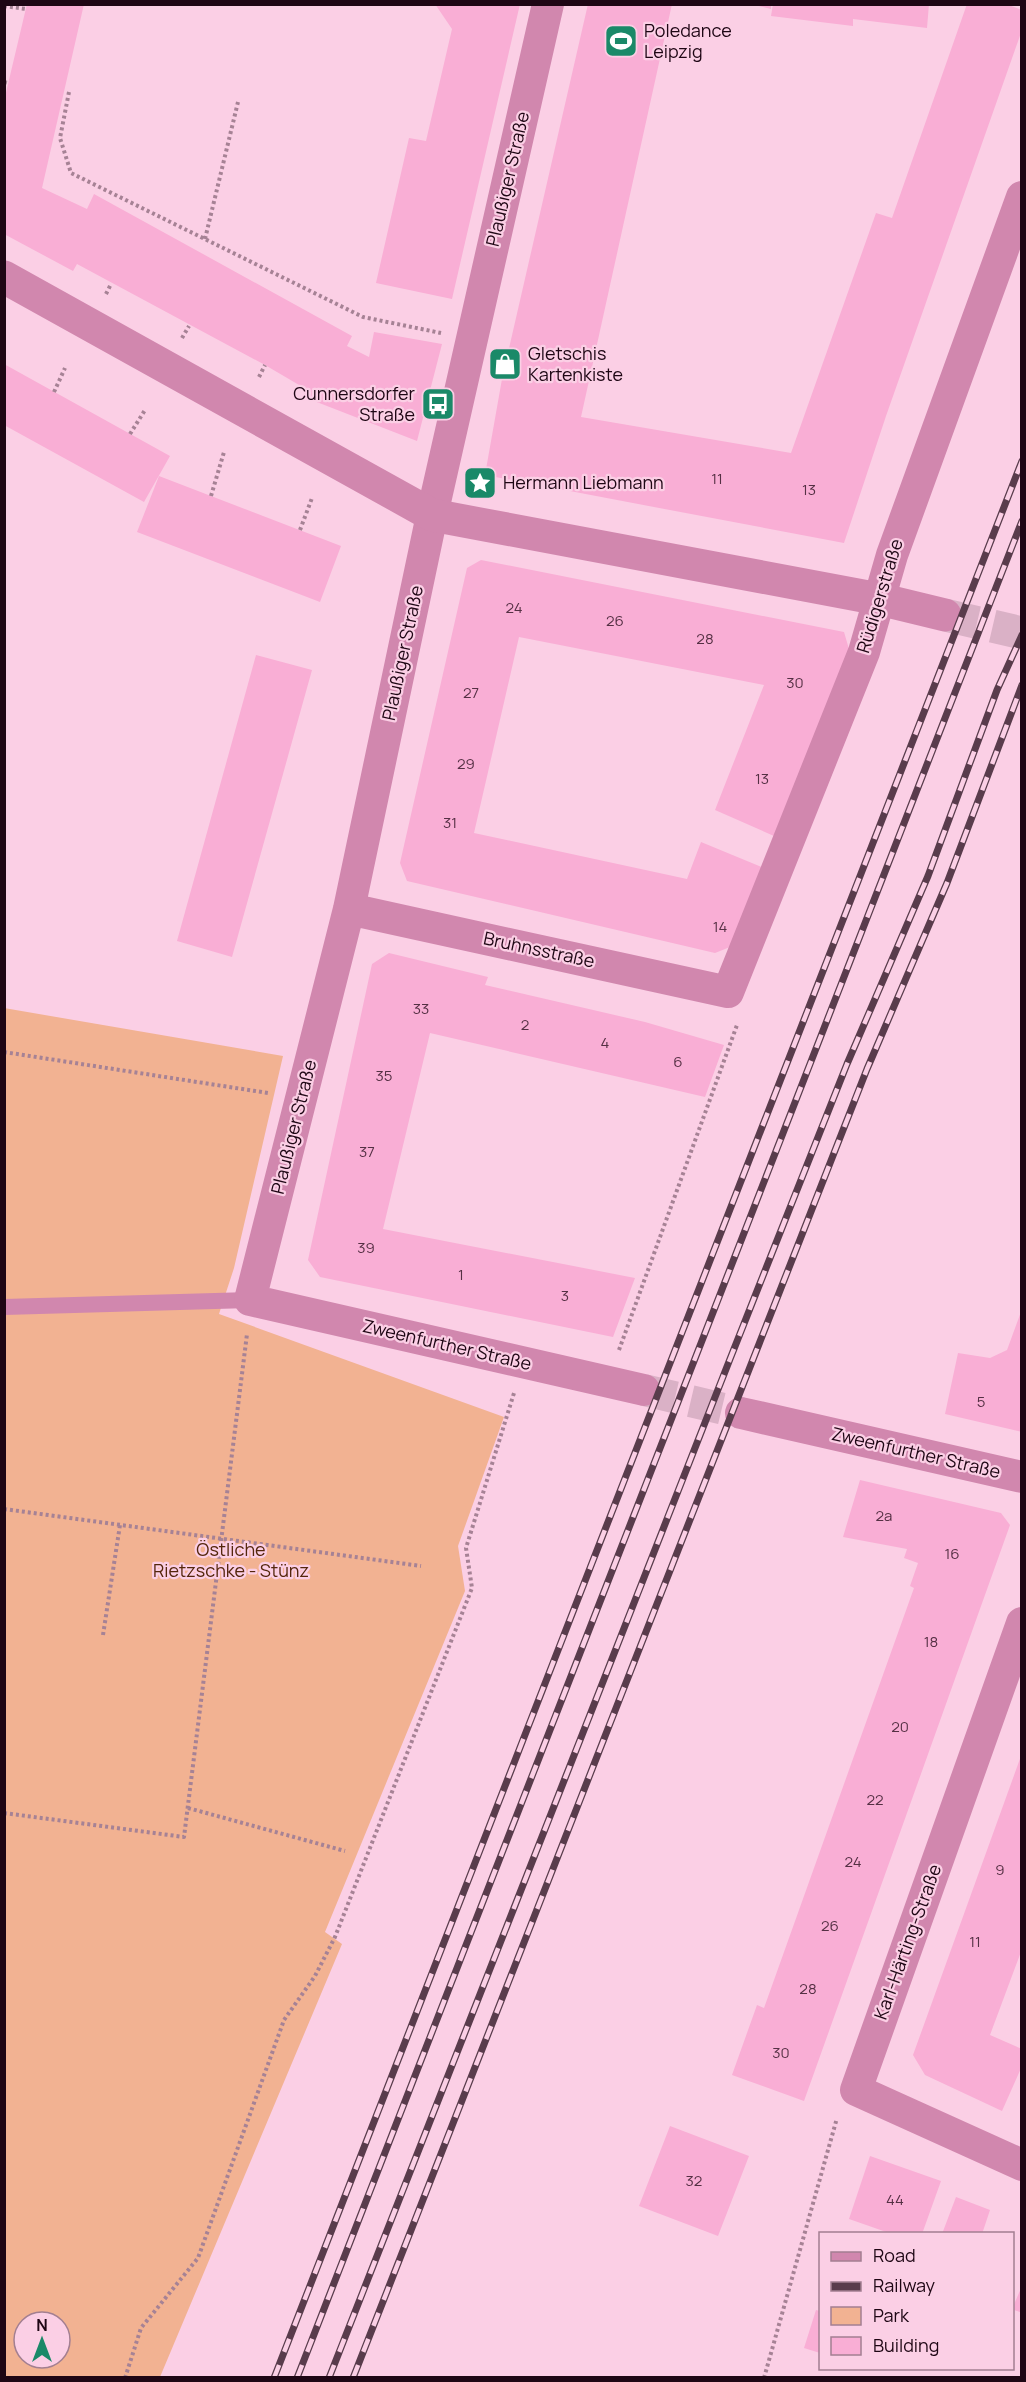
<svg xmlns="http://www.w3.org/2000/svg" width="1026" height="2382" viewBox="0 0 1026 2382" font-family="Manrope,sans-serif">
<style>
.green{fill:#f2b292;fill-rule:evenodd}
.building{fill:#f9aed5}
.lines{fill:none;stroke-linecap:round;stroke-linejoin:round}
.minor-tunnel{stroke:#dab1c6;stroke-width:32;stroke-dasharray:32 16;stroke-linecap:butt}
.tertiary-tunnel{stroke:#dab1c6;stroke-width:33;stroke-dasharray:33 16;stroke-linecap:butt}
.path{stroke:#a68295;stroke-width:4;stroke-dasharray:3 3;stroke-linecap:butt}
.service{stroke:#d187ae;stroke-width:16}
.minor{stroke:#d187ae;stroke-width:32}
.tertiary{stroke:#d187ae;stroke-width:33}
.rail-casing{stroke:#593c4c;stroke-width:7}
.rail{stroke:#fbcfe5;stroke-width:4.5;stroke-dasharray:14;stroke-linecap:butt}
.labels{text-anchor:middle;stroke-width:4.5;stroke-linejoin:round;paint-order:stroke}
.number-label{font-size:15px;fill:#553044}
.poi-label{font-size:18px;fill:#1e0614;stroke:#fbcfe5;text-anchor:start}
.street-label{font-size:18px;fill:#1e0614;stroke:#fbcfe5}
.park-label{font-size:18px;fill:#54260b;stroke:#fbcfe5}
</style>
<rect width="100%" height="100%" fill="#fbcfe5"/>
<path class="green" d="M4 1008 283 1056 234 1268 219 1314 504 1417 458 1546 465 1591 325 1932 342 1944 160 2377H5ZM24 2322H60V2358H24Z"/>
<path class="building" d="M27 4H84L42 188 87 209 94 194 352 336 347 346 369 357 374 332 442 344 417 441 309 399 311 392 265 365 77 264 73 271 4 234V101Z
M435 4H520L452 299 376 283 409 138 426 141 452 29Z
M588 4H672L581 417 791 453 876 213 892 218 967 4H1006L1022 10V30L886 416 844 543 485 475 502 379Z
M750 4H771V9Z
M773 4H929L927 28 853 19V26L771 16Z
M4 364 170 456 144 502 4 425Z
M159 476 341 546 320 602 137 532Z
M481 560 844 632 849 649 774 836 715 810 764 685 519 637 474 833 687 879 701 842 764 868 730 947 715 953 407 881 400 863 467 568Z
M256 655 312 670 232 957 177 941Z
M389 953 488 977 485 985 645 1022 724 1045 705 1097 430 1033 383 1229 635 1278 613 1337 320 1277 308 1260 372 964Z
M1022 1309V1432L945 1414 958 1353 990 1358 1007 1350Z
M860 1480 1001 1513 1010 1525 804 2101 732 2075 757 2005 764 2008 914 1588 910 1586 918 1563 904 1558 907 1549 843 1537Z
M1021 1756 1022 1949 990 2035 1022 2049V2066L1002 2111 925 2075 913 2055Z
M670 2126 749 2156 718 2236 639 2206Z
M870 2156 941 2181 922 2234H892L849 2219Z
M956 2197 990 2210 982 2234H942Z
M1022 2286V2313L1012 2309Z
M816 2310 820 2311V2353L804 2348Z"/>
<g class="lines">
<path class="minor-tunnel" d="M644 1390 741 1413"/>
<path class="tertiary-tunnel" d="M945 615 1022 633"/>
<path class="path" d="M4 6 26 9
M4 82 9 83
M69 92 60 138 71 173 363 317 441 333
M205 239 238 102
M106 294 111 284
M182 338 189 326
M259 377 265 365
M54 392 65 368
M130 434 145 410
M211 496 224 452
M300 530 312 498
M4 1052 268 1093
M619 1350 737 1025
M4 1509 421 1566
M103 1635 120 1525
M188 1808 345 1851
M4 1813 184 1837 247 1334
M125 2378 141 2328 198 2258 284 2020 315 1976 335 1937 472 1588 466 1548 514 1393
M764 2378 837 2118"/>
<path class="service" d="M4 1307 250 1300"/>
<path class="minor" d="M548 4 432 515 349 909 250 1300 644 1390
M349 909 728 992 864 652 892 555 1022 197
M741 1413 1022 1477
M1022 1623 856 2090 1022 2165"/>
<path class="tertiary" d="M4 277 432 515 879 599 945 615"/>
<g class="rail-casing">
<path id="rail" d="M274 2378 1022 461
M297 2378 1022 521
M329 2378 730 1359 847 1064 928 876 997 690 1022 635
M353 2378 867 1069 947 883 1022 685"/>
</g>
<use href="#rail" class="rail"/>
</g>
<defs>
<g id="stadium-square" transform="scale(1.725)"><rect x="-9" y="-9" width="18" height="18" rx="4" fill="#1a8968" stroke="#fbcfe5"/><path d="M0-5a6.5 5 0 1 0 0 10a6.5 5 0 1 0 0-10ZM-3.5-1.8h7v3.6h-7Z" fill="#fff"/></g>
<g id="shop-square" transform="scale(1.725)"><rect x="-9" y="-9" width="18" height="18" rx="4" fill="#1a8968" stroke="#fbcfe5"/><path d="M-5-2.5h2.3a2.7 3.5 0 0 1 5.4 0H5L5.5 6h-11ZM-1.5-2.5h3a1.5 2.3 0 0 0-3 0Z" fill="#fff"/></g>
<g id="bus-square" transform="scale(1.725)"><rect x="-9" y="-9" width="18" height="18" rx="4" fill="#1a8968" stroke="#fbcfe5"/><path d="M-5-6H5V4H4V6H2V4H-2V6H-4V4H-5ZM-3.5-4V0h7V-4ZM-3.5 1.2v1.5H-2V1.2ZM2 1.2v1.5H3.5V1.2Z" fill="#fff"/></g>
<g id="sight-square" transform="scale(1.725)"><rect x="-9" y="-9" width="18" height="18" rx="4" fill="#1a8968" stroke="#fbcfe5"/><path d="M0-6L1.8-2.2L6-1.7L2.9 1.2L3.7 5.4L0 3.3L-3.7 5.4L-2.9 1.2L-6-1.7L-1.8-2.2Z" fill="#fff"/></g>
</defs>
<g fill-rule="evenodd">
<use href="#stadium-square" x="621" y="41"/>
<use href="#shop-square" x="505" y="364"/>
<use href="#bus-square" x="438" y="404"/>
<use href="#sight-square" x="480" y="483"/>
</g>
<g class="labels">
<g class="number-label">
<text x="717" y="484">11</text>
<text x="809" y="495">13</text>
<text x="514" y="613">24</text>
<text x="615" y="626">26</text>
<text x="705" y="644">28</text>
<text x="795" y="688">30</text>
<text x="471" y="698">27</text>
<text x="466" y="769">29</text>
<text x="762" y="784">13</text>
<text x="450" y="828">31</text>
<text x="720" y="932">14</text>
<text x="421" y="1014">33</text>
<text x="525" y="1030">2</text>
<text x="605" y="1048">4</text>
<text x="678" y="1067">6</text>
<text x="384" y="1081">35</text>
<text x="367" y="1157">37</text>
<text x="366" y="1253">39</text>
<text x="461" y="1280">1</text>
<text x="565" y="1301">3</text>
<text x="981" y="1407">5</text>
<text x="884" y="1521">2a</text>
<text x="952" y="1559">16</text>
<text x="931" y="1647">18</text>
<text x="900" y="1732">20</text>
<text x="875" y="1805">22</text>
<text x="853" y="1867">24</text>
<text x="1000" y="1875">9</text>
<text x="830" y="1931">26</text>
<text x="975" y="1947">11</text>
<text x="808" y="1994">28</text>
<text x="781" y="2058">30</text>
<text x="694" y="2186">32</text>
<text x="895" y="2205">44</text>
</g>
<g class="poi-label">
<text x="644" y="37">Poledance<tspan x="644" dy="21">Leipzig</tspan></text>
<text x="528" y="360">Gletschis<tspan x="528" dy="21">Kartenkiste</tspan></text>
<text x="415" y="400" text-anchor="end">Cunnersdorfer<tspan x="415" dy="21">Straße</tspan></text>
<text x="503" y="489">Hermann Liebmann</text>
</g>
<g class="street-label">
<text transform="translate(508 179) rotate(-77)" y="6">Plaußiger Straße</text>
<text transform="translate(880 596) rotate(-73)" y="6">Rüdigerstraße</text>
<text transform="translate(403 653) rotate(-78)" y="6">Plaußiger Straße</text>
<text transform="translate(539 950) rotate(12)" y="6">Bruhnsstraße</text>
<text transform="translate(294 1127) rotate(-76)" y="6">Plaußiger Straße</text>
<text transform="translate(447 1345) rotate(13)" y="6">Zweenfurther Straße</text>
<text transform="translate(916 1453) rotate(13)" y="6">Zweenfurther Straße</text>
<text transform="translate(908 1942) rotate(-70)" y="6">Karl-Härting-Straße</text>
</g>
<g class="park-label">
<text x="231" y="1556">Östliche<tspan x="231" dy="21">Rietzschke - Stünz</tspan></text>
</g>
</g>
<rect width="1026" height="2382" fill="none" stroke="#1e0614" stroke-width="12"/>
<rect x="819" y="2232" width="195" height="138" fill="#fbcfe5" stroke="#a37f91" stroke-width="1.5"/>
<rect x="831" y="2252" width="30" height="9" fill="#d187ae" stroke="#a37f91" stroke-width="1.5"/>
<text x="873" y="2262" font-size="18" fill="#1e0614">Road</text>
<rect x="831" y="2282" width="30" height="9" fill="#593c4c" stroke="#a37f91" stroke-width="1.5"/>
<text x="873" y="2292" font-size="18" fill="#1e0614">Railway</text>
<rect x="831" y="2307" width="30" height="18" fill="#f2b292" stroke="#a37f91" stroke-width="1.5"/>
<text x="873" y="2322" font-size="18" fill="#1e0614">Park</text>
<rect x="831" y="2337" width="30" height="18" fill="#f9aed5" stroke="#a37f91" stroke-width="1.5"/>
<text x="873" y="2352" font-size="18" fill="#1e0614">Building</text>
<g transform="translate(42 2340)"><circle r="28" fill="#fbcfe5" stroke="#a37f91" stroke-width="1.5"/>
<path d="M0-4.5L10 22L0 15L-10 22Z" fill="#1a8968"/>
<text y="-9" font-size="16" font-weight="bold" text-anchor="middle" fill="#1e0614">N</text>
</g>
</svg>
